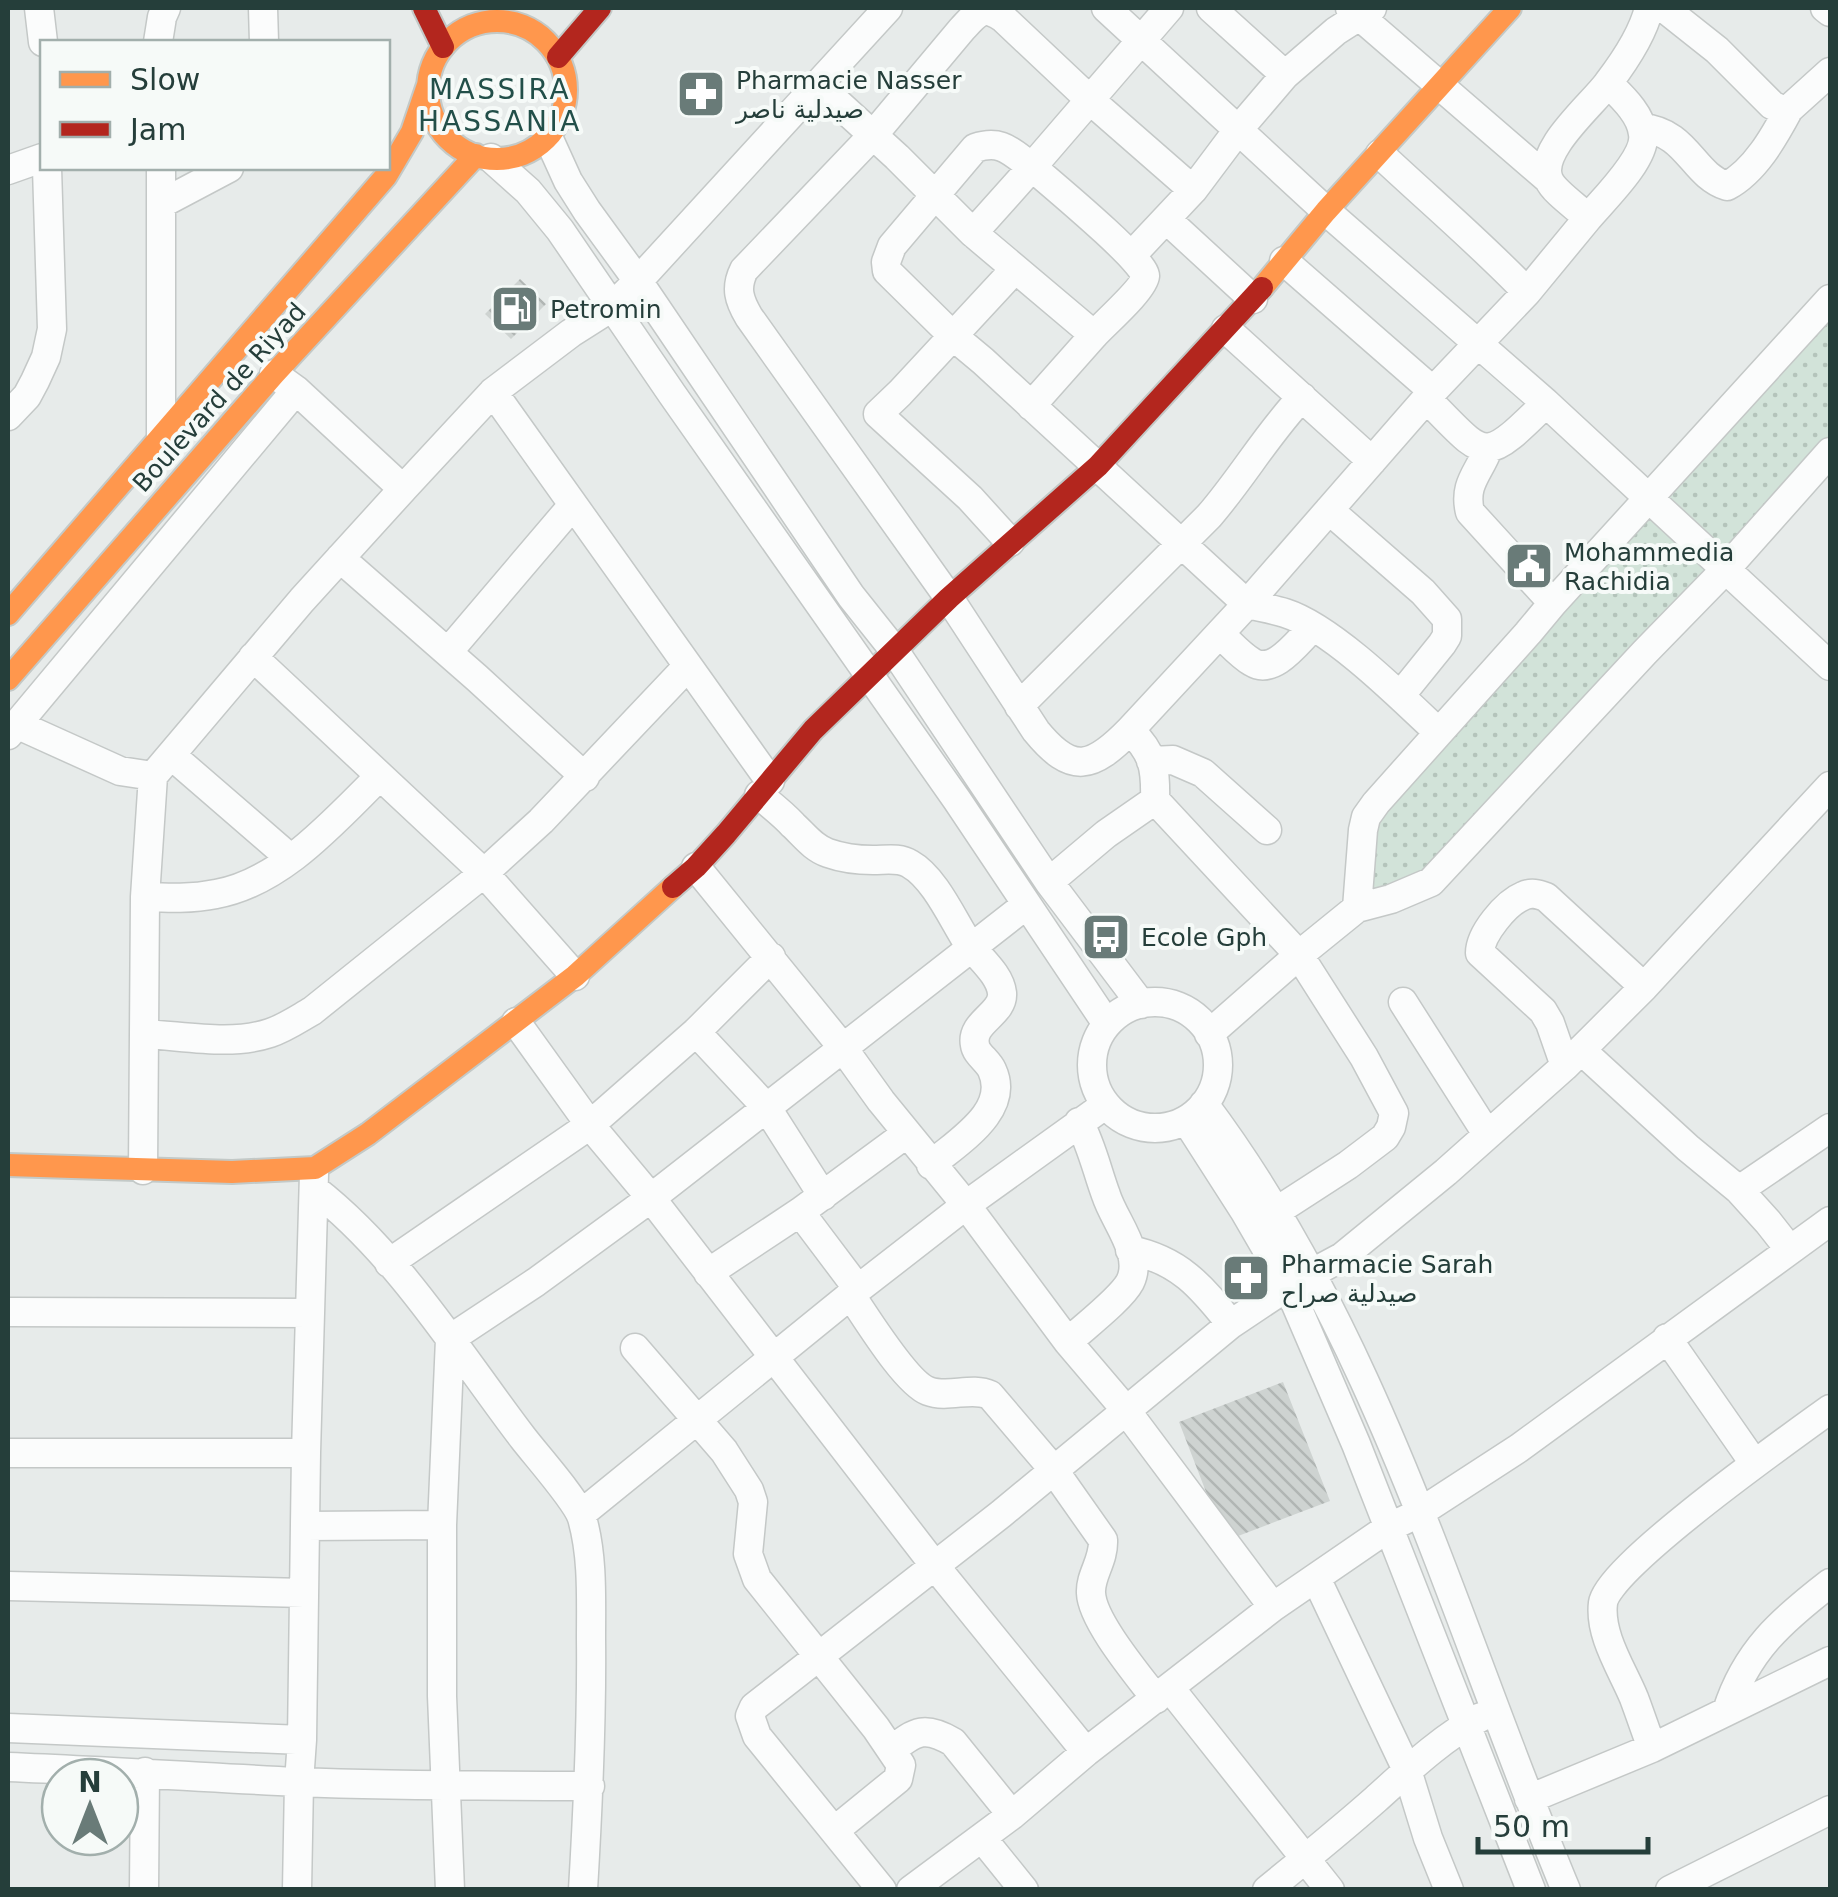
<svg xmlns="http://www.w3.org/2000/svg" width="1838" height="1897" viewBox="0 0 1838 1897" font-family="'DejaVu Sans','Noto Sans Arabic',sans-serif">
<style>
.grass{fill:url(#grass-dots)}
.building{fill:url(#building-back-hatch)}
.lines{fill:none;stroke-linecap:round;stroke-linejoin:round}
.street-casing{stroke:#c4c8c7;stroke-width:31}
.slow-casing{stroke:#c3c9c7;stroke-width:26}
.jam-casing{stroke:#c3c9c7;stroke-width:26}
.street{stroke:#fbfcfc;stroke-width:28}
.slow{stroke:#ff974d;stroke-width:22}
.jam{stroke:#b3261e;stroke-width:22}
.labels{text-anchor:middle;stroke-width:8;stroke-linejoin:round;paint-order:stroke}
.poi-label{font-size:25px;fill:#253e3a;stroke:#f6faf8;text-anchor:start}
.street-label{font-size:25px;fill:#253e3a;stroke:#f6faf8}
.neighbourhood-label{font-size:28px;letter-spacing:2.5px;fill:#224f49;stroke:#f6faf8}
</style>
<defs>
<pattern id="grass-dots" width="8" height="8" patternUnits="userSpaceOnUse" patternTransform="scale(2.5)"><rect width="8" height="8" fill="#d2e3d9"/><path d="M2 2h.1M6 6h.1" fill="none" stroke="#b4c4bb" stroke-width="1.8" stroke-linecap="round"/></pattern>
<pattern id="building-back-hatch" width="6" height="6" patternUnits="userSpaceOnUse" patternTransform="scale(2.5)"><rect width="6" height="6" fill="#ced3d1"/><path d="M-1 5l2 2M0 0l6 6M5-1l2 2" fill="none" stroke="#b1b6b4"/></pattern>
</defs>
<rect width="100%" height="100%" fill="#e7ebea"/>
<path class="grass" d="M1830 319V447L1426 895 1365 909 1371 817Z"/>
<path class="building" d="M520 279 546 304 511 339 485 314Z
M1283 1382 1330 1501 1225 1541 1179 1422Z"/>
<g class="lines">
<g class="street-casing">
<path id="street" d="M39 8 43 42
M263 8 264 42
M1106 8 1326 211 1546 403 1830 666
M1169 8 1032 167C1011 152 1002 139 975 148L892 246 886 262 887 271 953 336 983 361 1247 604C1259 607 1273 609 1285 613 1332 628 1401 697 1438 732
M1211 8 1285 75
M1350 8 1548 179
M1664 8 1717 50 1772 105 1782 110 1789 109 1830 72
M1825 8 1830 12
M158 42 162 17 166 8
M818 85 897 157 973 233
M1642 128C1688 132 1692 175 1727 186 1755 171 1774 137 1789 109
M548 137 568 181 587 211 638 281 851 596 894 650 1049 882 1141 1004
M1380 154C1429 200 1480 243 1527 292
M491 158 528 191 560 230 672 394 957 800 1107 1024
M1032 167C1048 181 1146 262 1145 276 1144 289 1104 324 1094 335L973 233Z
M161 168V436
M8 170 42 158
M161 204 229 168
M1588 218C1603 200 1647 158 1643 134 1641 114 1622 97 1608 83
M1166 219 1253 299
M1131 256 1193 190 1238 130 1285 75 1336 31 1372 8
M1284 261 1433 391
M1226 329 1372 461
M274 374 296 390 403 489 493 392 571 333 612 307 638 281 888 8
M493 392 770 781
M1427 399C1487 460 1482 466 1546 403
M1031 406 1094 335
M8 416 27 396 35 381 46 357 52 329 47 168
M1488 449C1479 473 1463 484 1470 512L1553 603
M1329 510 1423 592 1447 619V636L1442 644 1400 696
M1010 542 970 498 878 414 900 393 1015 269
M340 558 477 678 585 777
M1220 634C1230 643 1240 655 1252 662 1274 676 1298 641 1312 628
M448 652 573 505
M253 657 484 873 575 976
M1019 706 1209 516C1242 478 1267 434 1302 397
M16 724 120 771 153 776
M1130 730C1092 769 1072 775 1036 731L949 598 749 317C739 300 735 288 744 270L874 134 962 29C977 13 983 4 1003 18L1090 100 1193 190
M8 735 296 390
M171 755 290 858
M1151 761 1173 760 1203 773 1267 830
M759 795C770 804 783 814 793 825 804 835 813 848 828 853 842 858 859 860 873 860 886 860 899 857 910 864 935 878 953 920 968 943 979 958 1000 974 1002 993 1004 1014 970 1022 975 1045 976 1054 988 1061 992 1070 1011 1111 957 1142 931 1165
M1155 800C1156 767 1153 753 1130 730L1247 604 1433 391 1527 292 1588 218C1578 208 1554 192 1549 180 1536 151 1592 105 1608 83 1624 62 1643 34 1649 8
M696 867 843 1048 881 1101 966 1205 1068 1342 1125 1409 1273 1607
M1049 882 1106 834 1155 800 1299 955 1364 1057 1394 1113 1391 1127 1385 1137 1348 1165 1277 1211
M145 897C168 898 192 899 216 894 282 882 334 821 380 776
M1357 908 1363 830 1366 817 1376 803 1528 633 1553 603 1830 299
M1403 1002 1487 1134
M1092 1065a63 63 0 1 1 126 0a63 63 0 1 1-126 0Z
M516 1022 590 1125 651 1198 935 1566 1086 1752
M696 1032 767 1108 823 1196
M144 1034C185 1036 231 1046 270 1033 285 1028 298 1019 312 1011L484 873 541 821 688 666
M1209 1034 1299 955 1357 908 1391 899 1431 882 1645 652 1725 570 1830 452
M1581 1050 1688 1148 1739 1190 1768 1222 1790 1250
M1565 1066 1550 1023 1543 1011 1480 953C1480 934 1506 903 1523 896 1531 892 1538 894 1546 897L1644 987
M1204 1104C1379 1337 1455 1624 1566 1890
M1186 1120 1245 1212 1288 1286 1356 1444 1531 1890
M143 1170 145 897 153 776 302 600 403 489
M314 1189C398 1254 459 1354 523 1438 536 1455 577 1501 582 1518 593 1556 591 1599 591 1639 592 1723 588 1806 583 1890
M1739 1190 1830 1128
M800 1212 858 1289
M1130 1250C1179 1260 1201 1286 1231 1324
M389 1263 590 1125 696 1032 771 957
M708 1273 800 1212 906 1134
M850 1294C866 1317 905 1382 928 1391 949 1399 971 1386 990 1395L1053 1469 1103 1540C1104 1561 1090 1575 1091 1593 1092 1621 1138 1675 1156 1699
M8 1312 310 1313
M1667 1338 1754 1463
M1068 1342C1084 1327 1121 1299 1130 1282 1144 1254 1114 1221 1106 1195 1097 1171 1092 1146 1079 1122
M635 1348 724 1451 749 1490 753 1502 748 1554 757 1579 876 1728 901 1765 898 1779 834 1831
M8 1453H306
M581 1514 858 1289 966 1205 1105 1105
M306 1526 442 1525
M1316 1578 1407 1770 1428 1838 1449 1890
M8 1586 304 1593
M1170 1688 1330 1890
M1727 1711C1746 1651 1782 1620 1830 1583
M8 1728 302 1740
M1652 1748C1646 1732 1640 1714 1634 1698 1622 1669 1599 1635 1603 1603 1607 1567 1793 1436 1830 1409
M892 1750C916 1730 926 1726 953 1742L1012 1815
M8 1767C105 1771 201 1777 298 1782 395 1786 492 1786 590 1786
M1529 1799 1652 1748 1830 1661
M982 1838 1024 1890
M144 1890 145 1772
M297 1890 299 1782 302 1740 306 1453 314 1174
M450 1890 442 1696V1525L450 1339 536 1282 651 1198 1026 905
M882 1890 757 1736 750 1716 754 1707 1001 1514 1231 1324 1288 1286 1342 1257 1446 1172 1565 1066 1644 987 1830 786
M911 1890 1012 1815 1086 1752 1273 1607 1388 1528 1419 1513 1519 1448 1830 1221
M1267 1890C1304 1860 1341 1830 1376 1799 1407 1771 1444 1736 1481 1717
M1670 1890 1830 1810"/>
</g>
<g class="slow-casing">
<path id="slow" d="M428 90a69 69 0 1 1 138 0a69 69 0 1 1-138 0Z
M1262 288 1326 211 1510 8
M8 614 386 176 412 132 428 85
M8 679 274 374 476 155
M8 1165 232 1172 315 1168 368 1134 575 976 673 887"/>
</g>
<g class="jam-casing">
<path id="jam" d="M424 8 443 47
M558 57 600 8
M673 887 696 867 726 834 813 730 949 598 1098 466 1262 288"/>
</g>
<use href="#street" class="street"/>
<use href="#slow" class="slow"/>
<use href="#jam" class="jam"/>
</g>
<defs>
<g id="pharmacy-square" transform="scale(2.5)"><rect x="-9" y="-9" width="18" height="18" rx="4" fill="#697b78" stroke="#f6faf8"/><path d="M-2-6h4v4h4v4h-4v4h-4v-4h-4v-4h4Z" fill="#fff"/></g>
<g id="fuel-square" transform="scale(2.5)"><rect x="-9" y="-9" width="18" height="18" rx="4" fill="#697b78" stroke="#f6faf8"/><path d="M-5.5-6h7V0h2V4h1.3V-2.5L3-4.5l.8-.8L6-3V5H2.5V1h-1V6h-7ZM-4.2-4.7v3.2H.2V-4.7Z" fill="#fff"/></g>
<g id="civic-square" transform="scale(2.5)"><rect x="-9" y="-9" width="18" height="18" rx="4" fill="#697b78" stroke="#f6faf8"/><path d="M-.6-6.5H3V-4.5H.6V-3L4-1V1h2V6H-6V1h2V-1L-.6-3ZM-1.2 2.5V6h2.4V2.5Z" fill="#fff"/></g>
<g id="bus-square" transform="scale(2.5)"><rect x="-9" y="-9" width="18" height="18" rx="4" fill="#697b78" stroke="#f6faf8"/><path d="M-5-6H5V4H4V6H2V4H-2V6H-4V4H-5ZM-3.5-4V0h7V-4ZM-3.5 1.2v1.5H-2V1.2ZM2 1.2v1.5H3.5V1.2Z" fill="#fff"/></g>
</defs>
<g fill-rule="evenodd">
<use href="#pharmacy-square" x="701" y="94"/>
<use href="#fuel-square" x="515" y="309"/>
<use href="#civic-square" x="1529" y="566"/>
<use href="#bus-square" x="1106" y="937"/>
<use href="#pharmacy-square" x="1246" y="1278"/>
</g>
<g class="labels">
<g class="poi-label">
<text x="736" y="89">Pharmacie Nasser<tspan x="736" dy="29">صيدلية ناصر</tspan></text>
<text x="550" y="318">Petromin</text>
<text x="1564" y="561">Mohammedia<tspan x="1564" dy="29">Rachidia</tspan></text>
<text x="1141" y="946">Ecole Gph</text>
<text x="1281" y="1273">Pharmacie Sarah<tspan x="1281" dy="29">صيدلية صراح</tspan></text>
</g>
<g class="street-label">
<text transform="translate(219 397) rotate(-48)" y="9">Boulevard de Riyad</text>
</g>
<g class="neighbourhood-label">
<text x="500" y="99">MASSIRA<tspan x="500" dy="32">HASSANIA</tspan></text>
</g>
</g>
<rect width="1838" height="1897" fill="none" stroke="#253e3a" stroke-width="20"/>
<rect x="40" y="40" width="350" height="130" fill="#f6faf8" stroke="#a2afac" stroke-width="2.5"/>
<rect x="60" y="72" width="50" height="15" fill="#ff974d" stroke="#a2afac" stroke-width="2.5"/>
<text x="130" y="90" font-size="30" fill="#253e3a">Slow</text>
<rect x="60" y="122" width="50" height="15" fill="#b3261e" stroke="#a2afac" stroke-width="2.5"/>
<text x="130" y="140" font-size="30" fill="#253e3a">Jam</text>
<g transform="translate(90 1807)"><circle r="48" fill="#f6faf8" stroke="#a2afac" stroke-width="2.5"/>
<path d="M0-8L18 38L0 25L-18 38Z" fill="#697b78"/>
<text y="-15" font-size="28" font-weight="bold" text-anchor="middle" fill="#253e3a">N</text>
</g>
<path d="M1478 1837v15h170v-15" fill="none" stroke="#253e3a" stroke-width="5"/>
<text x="1493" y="1837" font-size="30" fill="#253e3a" stroke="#f6faf8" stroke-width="8" paint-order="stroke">50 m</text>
</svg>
